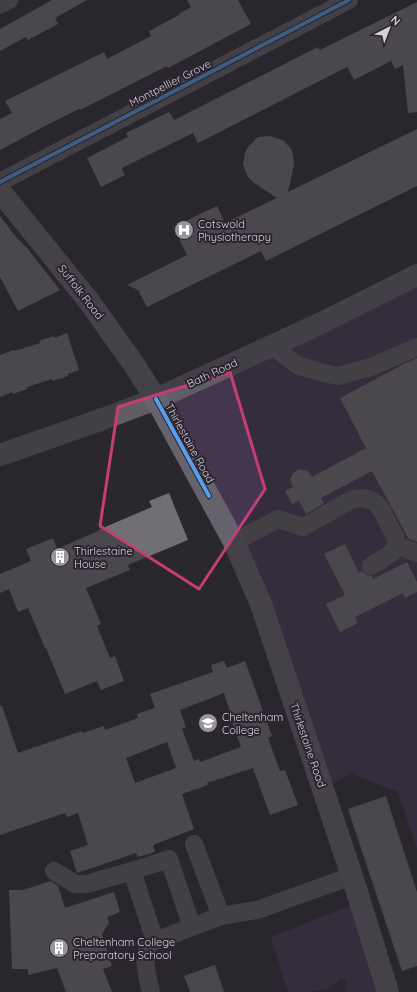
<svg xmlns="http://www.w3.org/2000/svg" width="417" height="992" viewBox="0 0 417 992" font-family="Quicksand,sans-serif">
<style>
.green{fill:#44364f}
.building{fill:#726f74;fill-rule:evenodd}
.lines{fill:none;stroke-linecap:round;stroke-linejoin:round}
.minor{stroke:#605d63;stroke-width:18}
.major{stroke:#615d64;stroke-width:22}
.highway{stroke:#67636c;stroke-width:22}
.cycleway-casing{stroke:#2b2430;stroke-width:6}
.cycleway{stroke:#5a9eea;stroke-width:4}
.marked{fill:none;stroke:#c63d74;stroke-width:3;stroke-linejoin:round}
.labels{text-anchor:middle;stroke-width:4;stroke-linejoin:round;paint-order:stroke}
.street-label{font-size:11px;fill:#d4d0d8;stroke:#2b2430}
.poi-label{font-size:11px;fill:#d4d0d8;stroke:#2b2430;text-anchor:start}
</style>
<rect width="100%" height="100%" fill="#2a272d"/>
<path class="green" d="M417 275V848L398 792 352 774 322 787 261 604 156 399Z
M360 902 388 992H346L347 982 341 978 328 989 307 992H288L271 937Z"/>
<path class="building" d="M52 0H87L55 18 58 24 28 40 26 37 0 51V29Z
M187 0H238L251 24 168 68 167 66 80 110 79 109 43 127 0 150V119L12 113 5 101 104 52 107 59 151 36 149 31 179 15V14L191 7Z
M417 2V112L408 113 403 65 395 69 391 61 354 80 347 67 198 143 193 133 122 168 125 175 101 187 87 158 128 137 126 133 169 112 174 120 318 47 320 50Z
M417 129V186L266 261 261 251 147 307 138 290 127 285 187 255 173 227 217 206 225 223 277 198 253 182 248 177 245 170 243 164 245 153 248 147 258 137 270 136 279 139 284 141 292 150 293 155 294 165 288 192Z
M0 216 16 237 27 248 60 290 18 311 0 277Z
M67 333 79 370 68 374V376L53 381 52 379 27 387V389L13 394 12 392 0 397V355L14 350 15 351 40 343 39 341 54 336 55 338Z
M417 358V542L408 538 390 504 372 471 321 498 324 503 306 514 299 501 292 504 285 491 293 487 290 480 293 473 299 469 308 471 312 477 366 448 340 398 400 366Z
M169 493 188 540 128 565 130 570 86 588 101 624 97 626 110 658 115 656 124 681 101 690 97 681 65 694 46 648H45L28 608 18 612 9 589 0 593V574L31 561 26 549 53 538 57 549 98 531V530L152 507 149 501Z
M345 544 359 573 362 571 366 575 372 576 373 579 407 562 417 582V592L405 598 403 593 355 617 358 623 340 632 326 604 345 595 324 554Z
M224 661 227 668 245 661 272 736 268 738 280 771 285 770 298 805 270 815 253 768 207 783 208 785 182 794 194 829 153 845 155 852 138 857 136 853 77 873 70 851 88 845 78 813 67 817 65 813 0 835V706H2L18 753 82 731 83 733 104 726 105 730 138 718 137 714 155 708 150 694 213 672 211 665ZM224 693 233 721 232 722 241 747 200 762 199 759 194 761 182 729 186 727 180 710ZM167 742 176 768 135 783 126 758Z
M386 796 417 892V966L402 971 348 809Z
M51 881 58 886 65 908 114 892 120 912 107 917 109 923 102 934 112 966 103 969 112 992H66L57 968 28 975V969H12L9 890H23Z
M215 965 224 992H190L184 976Z"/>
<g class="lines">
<path class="minor" d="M0 5 9 0
M0 182 349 0
M273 345 284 355 299 366 320 372 338 376 371 367 417 347
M234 542 278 519 303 527 353 499 365 498 375 502 381 509 395 537 396 545 393 552 387 556 371 566
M396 545 417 553
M194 844 221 916
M54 871 75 884H87L132 871
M155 941 132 871 169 859 192 927
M151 992C148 980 141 955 150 944 151 943 154 941 155 941L221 916 257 910 352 876"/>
<path class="major" d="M0 455 103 419 156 399 317 325 417 275"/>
<path class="highway" d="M0 191 88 300 133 363 156 399 234 542 261 604 352 876 388 992"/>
<g class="cycleway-casing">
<path id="cycleway" d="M0 182 349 0
M156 399 209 496"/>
</g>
<use href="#cycleway" class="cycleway"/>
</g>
<path d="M0 0H417V992H0ZM230 372 265 489 199 589 100 526 118 407Z" fill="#2a272d" fill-opacity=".55" fill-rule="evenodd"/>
<path class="marked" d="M230 372 265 489 199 589 100 526 118 407Z"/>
<defs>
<g id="hospital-disc" transform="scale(1)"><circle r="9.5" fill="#98959c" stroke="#2b2430"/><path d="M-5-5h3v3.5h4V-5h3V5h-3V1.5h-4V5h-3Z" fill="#fff"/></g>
<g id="building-disc" transform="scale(1)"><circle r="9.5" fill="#98959c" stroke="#2b2430"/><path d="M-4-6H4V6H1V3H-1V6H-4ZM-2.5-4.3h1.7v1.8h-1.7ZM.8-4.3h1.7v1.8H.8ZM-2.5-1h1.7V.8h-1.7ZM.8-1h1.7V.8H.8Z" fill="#fff"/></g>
<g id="school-disc" transform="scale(1)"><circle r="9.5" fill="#98959c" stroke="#2b2430"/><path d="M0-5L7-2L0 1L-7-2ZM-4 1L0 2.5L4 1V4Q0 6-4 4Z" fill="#fff"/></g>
</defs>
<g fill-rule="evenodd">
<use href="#hospital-disc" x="184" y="230"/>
<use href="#building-disc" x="60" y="557"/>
<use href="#school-disc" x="208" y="723"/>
<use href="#building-disc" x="59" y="948"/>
</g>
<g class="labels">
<g class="street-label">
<text transform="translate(170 83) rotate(-27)" y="4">Montpellier Grove</text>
<text transform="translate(81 292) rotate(52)" y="4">Suffolk Road</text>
<text transform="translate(212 373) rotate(-25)" y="4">Bath Road</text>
<text transform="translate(190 443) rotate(61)" y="4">Thirlestaine Road</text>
<text transform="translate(308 745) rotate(71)" y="4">Thirlestaine Road</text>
</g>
<g class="poi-label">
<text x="198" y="228">Cotswold<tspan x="198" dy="13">Physiotherapy</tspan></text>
<text x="74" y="555">Thirlestaine<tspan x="74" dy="13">House</tspan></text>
<text x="222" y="721">Cheltenham<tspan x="222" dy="13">College</tspan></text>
<text x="73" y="946">Cheltenham College<tspan x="73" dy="13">Preparatory School</tspan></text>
</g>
</g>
<g transform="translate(389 28) rotate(42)" stroke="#2b2430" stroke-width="3" paint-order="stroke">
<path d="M0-3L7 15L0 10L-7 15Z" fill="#d4d0d8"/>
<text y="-6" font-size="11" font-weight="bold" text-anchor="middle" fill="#d4d0d8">N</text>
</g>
</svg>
